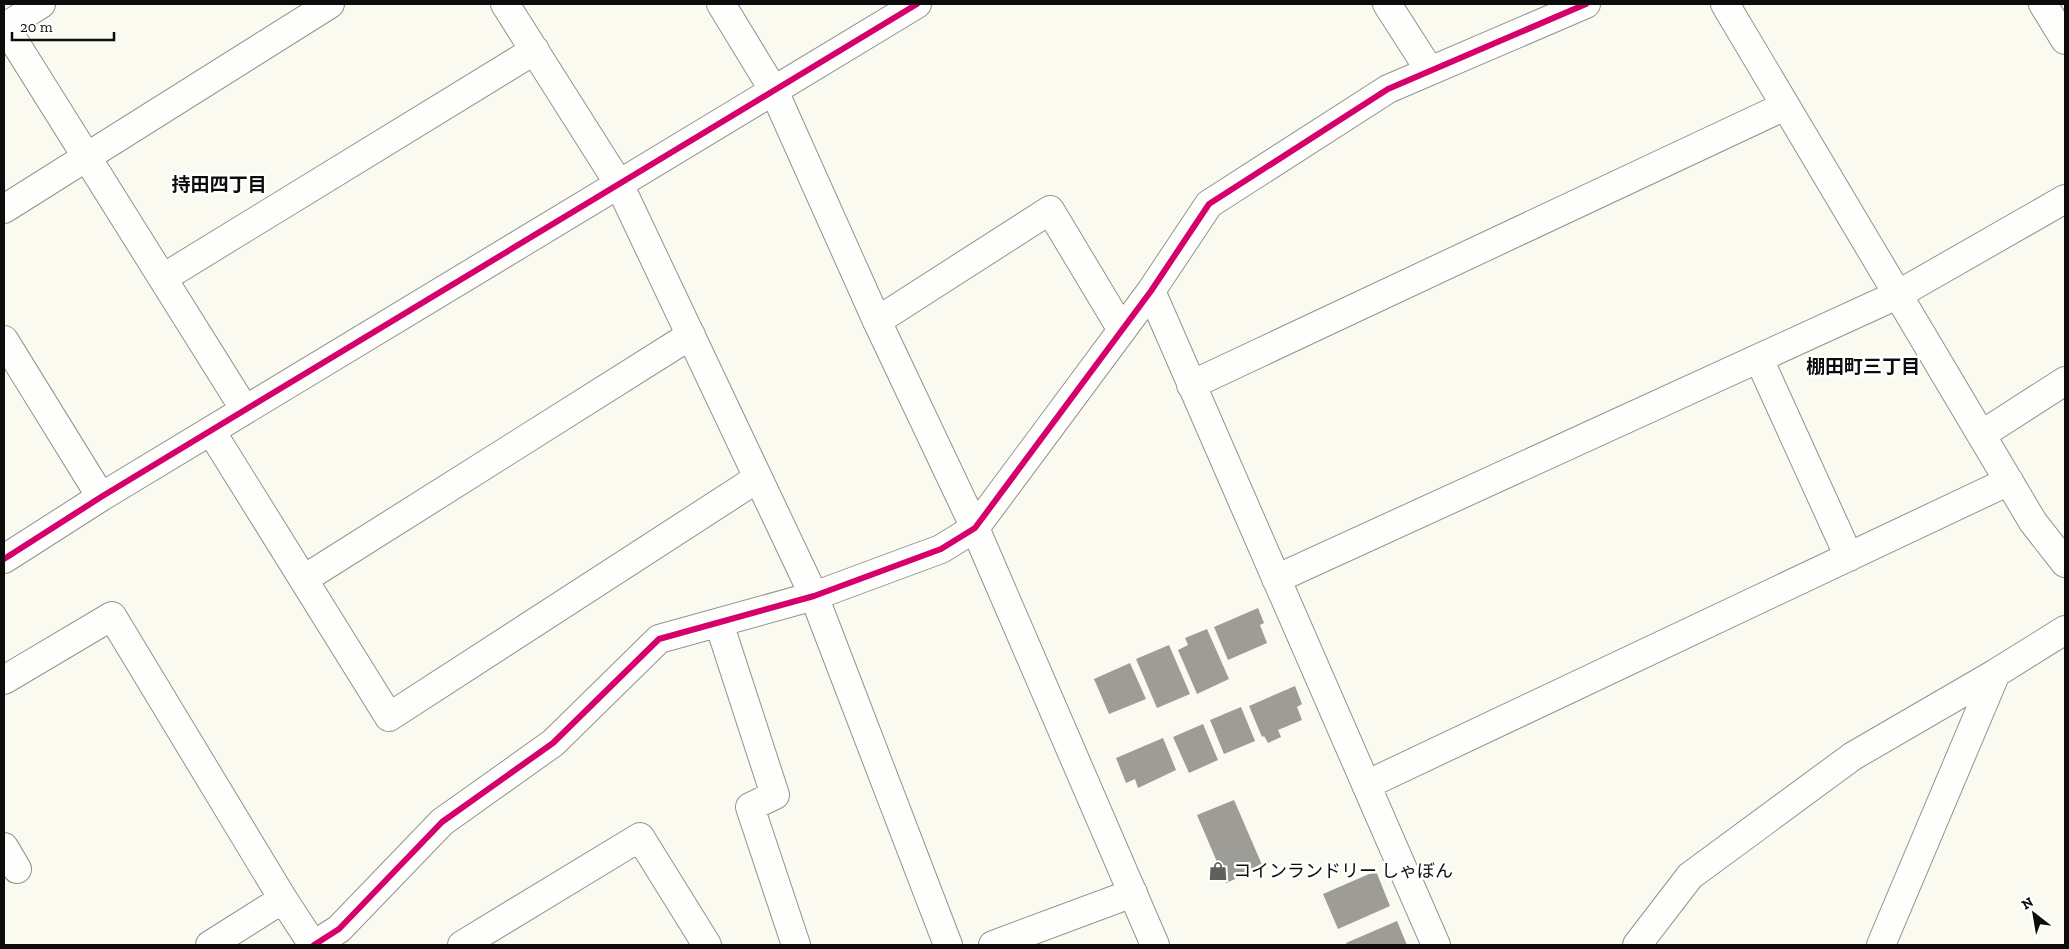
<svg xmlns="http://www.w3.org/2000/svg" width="2069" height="949" viewBox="0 0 2069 949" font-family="'Zilla Slab','Noto Sans JP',serif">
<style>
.building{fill:#9d9c96}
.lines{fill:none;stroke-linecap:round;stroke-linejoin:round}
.minor-casing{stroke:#93938f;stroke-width:30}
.tertiary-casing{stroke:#93938f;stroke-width:30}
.minor{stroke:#fefefd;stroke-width:28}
.tertiary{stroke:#fefefd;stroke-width:28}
.cycleway-casing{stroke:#fff;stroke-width:9}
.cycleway{stroke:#d6006c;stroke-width:6}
.labels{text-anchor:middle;stroke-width:5;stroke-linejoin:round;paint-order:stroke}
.poi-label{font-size:18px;fill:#0c0c0c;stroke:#fff;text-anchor:start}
.neighbourhood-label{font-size:19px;font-weight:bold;fill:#0c0c0c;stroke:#fff}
</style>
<rect width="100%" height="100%" fill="#fafaf0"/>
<path class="building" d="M1258 608 1264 623 1260 625 1267 643 1228 660 1214 627Z
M1207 629 1229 679 1197 694 1178 650 1188 645 1185 638Z
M1169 645 1190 694 1157 708 1136 659Z
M1130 663 1146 699 1109 714 1094 679Z
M1295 686 1302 704 1297 707 1302 720 1278 730 1281 737 1268 743 1264 736 1262 737 1249 706Z
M1241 707 1255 741 1224 754 1210 720Z
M1203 724 1218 760 1189 773 1173 737Z
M1163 738 1176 770 1138 788 1135 779 1126 783 1116 758Z
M1234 800 1263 867 1226 883 1197 815Z
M1376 871 1390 906 1338 929 1323 894Z
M1397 921 1407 945H1347L1346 943Z"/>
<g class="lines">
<g class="minor-casing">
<path id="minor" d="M505 4 619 184 814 596 948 945
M1387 4 1430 71
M1725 4 2033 522 2065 563
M2043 4 2065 40
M4 25 245 410
M5 27 41 4
M4 209 330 4
M163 278 535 50
M1151 291 1436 945
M877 321 1050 210 1122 330
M4 340 101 497
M1759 359 1849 557
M1191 385 1785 106
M211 431 389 717 758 478
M1981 435 2065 381
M4 559 101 497 917 4
M304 579 691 335
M1276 579 1897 295 2065 199
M719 623 775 795 750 807 796 945
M4 680 112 616 283 899 313 945
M1366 785 2009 481
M4 847 17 869
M210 945 283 899
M314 945 339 929 442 822 553 743 659 639 814 596 941 549 975 528 1151 291 1209 204 1388 89 1586 4
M462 945 640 837 707 945
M993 945 1133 893
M1637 945 1690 876 1853 756 1996 673 2065 630
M1881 945 1996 673"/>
</g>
<g class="tertiary-casing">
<path id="tertiary" d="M721 4 774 91 877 321 975 528 1155 945"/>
</g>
<use href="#minor" class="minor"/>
<use href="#tertiary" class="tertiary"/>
<g class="cycleway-casing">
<path id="cycleway" d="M4 559 101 497 917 4
M314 945 339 929 442 822 553 743 659 639 814 596 941 549 975 528 1151 291 1209 204 1388 89 1586 4"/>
</g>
<use href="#cycleway" class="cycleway"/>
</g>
<defs>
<g id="shop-bare" transform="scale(1.5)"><path d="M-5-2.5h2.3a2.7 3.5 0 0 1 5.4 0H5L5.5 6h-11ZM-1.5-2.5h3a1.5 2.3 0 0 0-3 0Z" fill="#5f5f5c" stroke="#fff" stroke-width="2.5" paint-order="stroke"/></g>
</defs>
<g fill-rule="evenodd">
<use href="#shop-bare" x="1218" y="871"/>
</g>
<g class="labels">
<g class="poi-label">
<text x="1233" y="877">コインランドリー しゃぼん</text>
</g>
<g class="neighbourhood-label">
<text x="219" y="191">持田四丁目</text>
<text x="1863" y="373">棚田町三丁目</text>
</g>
</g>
<rect width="2069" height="949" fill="none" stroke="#0c0c0c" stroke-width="10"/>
<g transform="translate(2034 914) rotate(329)" stroke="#ffffff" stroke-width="4" paint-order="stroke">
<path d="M0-4L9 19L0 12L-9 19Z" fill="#0c0c0c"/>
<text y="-8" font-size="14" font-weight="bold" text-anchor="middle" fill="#0c0c0c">N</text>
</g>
<path d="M12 32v8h102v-8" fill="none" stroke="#0c0c0c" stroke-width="2.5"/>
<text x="20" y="32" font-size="15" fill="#0c0c0c" stroke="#ffffff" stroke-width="4" paint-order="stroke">20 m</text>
</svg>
